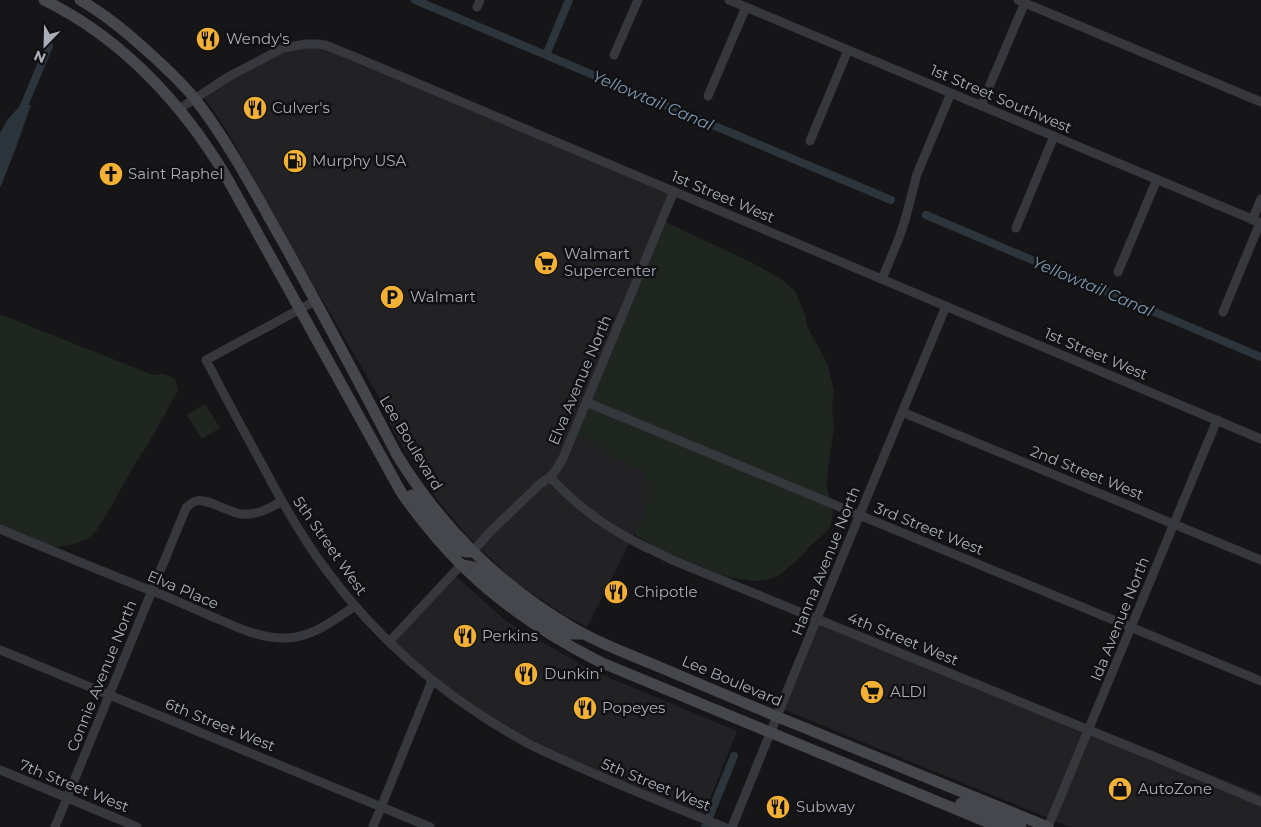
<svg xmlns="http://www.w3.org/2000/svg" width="1261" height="827" viewBox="0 0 1261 827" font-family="Montserrat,sans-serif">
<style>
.built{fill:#222225}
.green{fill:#1e261f}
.water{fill:#2c353c}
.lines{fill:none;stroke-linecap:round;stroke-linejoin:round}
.canal{stroke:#2c353c;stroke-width:8}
.street{stroke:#37383d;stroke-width:9}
.secondary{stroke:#45474d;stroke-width:11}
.labels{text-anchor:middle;stroke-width:5;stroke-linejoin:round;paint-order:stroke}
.poi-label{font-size:15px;fill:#a8adb8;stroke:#111113;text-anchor:start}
.street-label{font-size:15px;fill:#a8adb8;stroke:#111113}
.water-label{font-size:16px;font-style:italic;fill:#7f9bb3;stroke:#111113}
</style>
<rect width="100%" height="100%" fill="#161618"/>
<path class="built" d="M319 44 675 192 575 432 594 443 607 455 641 470 646 479 649 492 644 509 645 512 587 627 566 616 515 582 468 537 439 502 393 431 379 397 280 227 233 141 216 114 200 93 291 48Z
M456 576 506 621 591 670 737 731 701 821 503 734 422 672 390 638Z
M815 613 1261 795V827H1070L775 706Z"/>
<path class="green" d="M663 221 751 262 783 280 795 291 804 312 808 328 827 363 834 391 832 408 834 427 826 485 832 506 833 513 830 527 824 534 810 546 803 555 777 577 765 580 753 581 727 577 662 551 634 534 645 512 644 509 649 492 646 479 641 470 607 455 594 443 574 432Z
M0 314 153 375 164 374 175 379 178 390 154 434 135 464 105 517 94 534 87 539 75 544 58 547 47 546 0 528Z
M205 404 220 428 202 439 187 415Z"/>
<path class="water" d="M21 105H31L15 150 0 188V133L8 119Z"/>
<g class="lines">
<path class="canal" d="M415 0 891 200
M546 55 569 0
M21 113 49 46
M926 215 1261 357
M710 815 734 756
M705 827 706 826"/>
<path class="street" d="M729 0 1261 223
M1018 0 1261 102
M477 7 480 0
M614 55 638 0
M708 96 746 7
M981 106 1026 0
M179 109 228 77 283 48 306 44H317L325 45 355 57 1261 439
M810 141 848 50
M1252 220 1261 199
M1016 228 1054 136
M1118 272 1157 179
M882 279 899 238 905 220 917 174 951 93
M315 301 206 360 214 375C230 406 247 437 264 468 283 504 303 539 327 571 381 644 450 701 529 744 546 753 564 760 581 768 628 789 676 808 724 827
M1223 312 1260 223
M586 402 1261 681
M902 412 1261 560
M550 477C573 502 601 524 632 540 644 547 657 552 670 559L1167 762 1261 802
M0 529C50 550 101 571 152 591 174 599 196 610 218 619 240 629 263 639 287 638 313 637 334 620 355 606
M472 552 491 531 540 484 550 477 556 470 563 458 674 191
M389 642 461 565
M0 650 430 827
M0 770 137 827
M55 827 186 508C189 505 192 502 196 501 208 498 227 512 241 514 256 516 270 508 282 501
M373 827 432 681
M732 827 817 618 946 306
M1048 827 1217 420"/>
<path class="secondary" d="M44 0C122 38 183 104 227 178L401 492C455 570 515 619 600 662L999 827
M80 0C108 16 132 37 155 58 169 71 183 84 195 99 230 144 256 195 284 244 323 314 360 384 397 455 442 528 499 585 573 628 600 644 629 654 657 666 697 683 737 700 778 717 868 753 958 790 1048 827
M412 495 419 505 458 549 466 552H472
M463 565 473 567 477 570 502 590 544 622 564 634H582
M961 803 1021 827"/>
</g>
<defs>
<g id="restaurant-disc" transform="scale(1.25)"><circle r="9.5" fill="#f2b134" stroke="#111113"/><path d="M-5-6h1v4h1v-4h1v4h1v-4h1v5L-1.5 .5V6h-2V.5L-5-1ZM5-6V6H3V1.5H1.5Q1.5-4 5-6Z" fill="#111"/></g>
<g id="fuel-disc" transform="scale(1.25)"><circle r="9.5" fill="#f2b134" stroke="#111113"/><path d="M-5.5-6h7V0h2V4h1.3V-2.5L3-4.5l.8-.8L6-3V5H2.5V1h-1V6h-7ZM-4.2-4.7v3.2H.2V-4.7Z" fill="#111"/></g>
<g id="church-disc" transform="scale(1.25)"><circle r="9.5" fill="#f2b134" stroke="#111113"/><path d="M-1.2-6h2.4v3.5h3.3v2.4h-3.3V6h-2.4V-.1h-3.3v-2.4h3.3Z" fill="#111"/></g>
<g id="supermarket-disc" transform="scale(1.25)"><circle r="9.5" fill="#f2b134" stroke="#111113"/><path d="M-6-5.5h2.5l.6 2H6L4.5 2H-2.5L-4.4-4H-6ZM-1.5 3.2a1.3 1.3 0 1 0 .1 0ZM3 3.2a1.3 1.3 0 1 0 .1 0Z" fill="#111"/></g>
<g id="parking-disc" transform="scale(1.25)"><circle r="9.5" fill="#f2b134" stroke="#111113"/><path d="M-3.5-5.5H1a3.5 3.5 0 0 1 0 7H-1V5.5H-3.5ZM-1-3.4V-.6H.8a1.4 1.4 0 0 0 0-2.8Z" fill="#111"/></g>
<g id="shop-disc" transform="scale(1.25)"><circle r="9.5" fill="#f2b134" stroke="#111113"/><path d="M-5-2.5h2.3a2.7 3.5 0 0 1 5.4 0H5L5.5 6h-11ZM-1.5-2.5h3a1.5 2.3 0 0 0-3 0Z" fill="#111"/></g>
</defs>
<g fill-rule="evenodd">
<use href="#restaurant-disc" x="208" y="39"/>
<use href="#restaurant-disc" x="255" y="108"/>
<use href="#fuel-disc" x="295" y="161"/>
<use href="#church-disc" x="111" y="174"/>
<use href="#supermarket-disc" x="546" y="263"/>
<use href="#parking-disc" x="392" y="297"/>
<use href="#restaurant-disc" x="616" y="592"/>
<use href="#restaurant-disc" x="465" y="636"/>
<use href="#restaurant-disc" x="526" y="674"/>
<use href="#supermarket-disc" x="872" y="692"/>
<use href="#restaurant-disc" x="585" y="708"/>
<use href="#shop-disc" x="1120" y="789"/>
<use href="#restaurant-disc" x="778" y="807"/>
</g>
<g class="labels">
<g class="poi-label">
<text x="226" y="44">Wendy's</text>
<text x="272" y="113">Culver's</text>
<text x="312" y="166">Murphy USA</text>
<text x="128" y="179">Saint Raphel</text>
<text x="564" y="259">Walmart<tspan x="564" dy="17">Supercenter</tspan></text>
<text x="410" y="302">Walmart</text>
<text x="634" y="597">Chipotle</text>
<text x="482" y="641">Perkins</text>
<text x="544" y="679">Dunkin'</text>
<text x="890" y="697">ALDI</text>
<text x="602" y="713">Popeyes</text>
<text x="1138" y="794">AutoZone</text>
<text x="796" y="812">Subway</text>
</g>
<g class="street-label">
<text transform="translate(1001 99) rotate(23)" y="5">1st Street Southwest</text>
<text transform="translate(723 197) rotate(23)" y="5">1st Street West</text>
<text transform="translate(1096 354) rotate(23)" y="5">1st Street West</text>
<text transform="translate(580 380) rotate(-67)" y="5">Elva Avenue North</text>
<text transform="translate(411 443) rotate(59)" y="5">Lee Boulevard</text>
<text transform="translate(1087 473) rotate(22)" y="5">2nd Street West</text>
<text transform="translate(929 529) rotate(22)" y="5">3rd Street West</text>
<text transform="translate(330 546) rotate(55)" y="5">5th Street West</text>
<text transform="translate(826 561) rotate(-68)" y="5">Hanna Avenue North</text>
<text transform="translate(183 590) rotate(23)" y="5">Elva Place</text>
<text transform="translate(1120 619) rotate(-68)" y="5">Ida Avenue North</text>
<text transform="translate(903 639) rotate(22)" y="5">4th Street West</text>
<text transform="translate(102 676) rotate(-68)" y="5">Connie Avenue North</text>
<text transform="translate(732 681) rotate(23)" y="5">Lee Boulevard</text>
<text transform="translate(220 725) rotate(22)" y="5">6th Street West</text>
<text transform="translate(656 785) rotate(22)" y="5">5th Street West</text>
<text transform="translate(74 786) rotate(22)" y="5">7th Street West</text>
</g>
<g class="water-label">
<text transform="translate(653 100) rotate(23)" y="6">Yellowtail Canal</text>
<text transform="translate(1093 286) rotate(23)" y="6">Yellowtail Canal</text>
</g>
</g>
<g transform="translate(45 45) rotate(203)" stroke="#111113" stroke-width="4" paint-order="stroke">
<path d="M0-4L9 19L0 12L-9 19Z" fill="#a8adb8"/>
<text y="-8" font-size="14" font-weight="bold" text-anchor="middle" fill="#a8adb8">N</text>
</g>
</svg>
